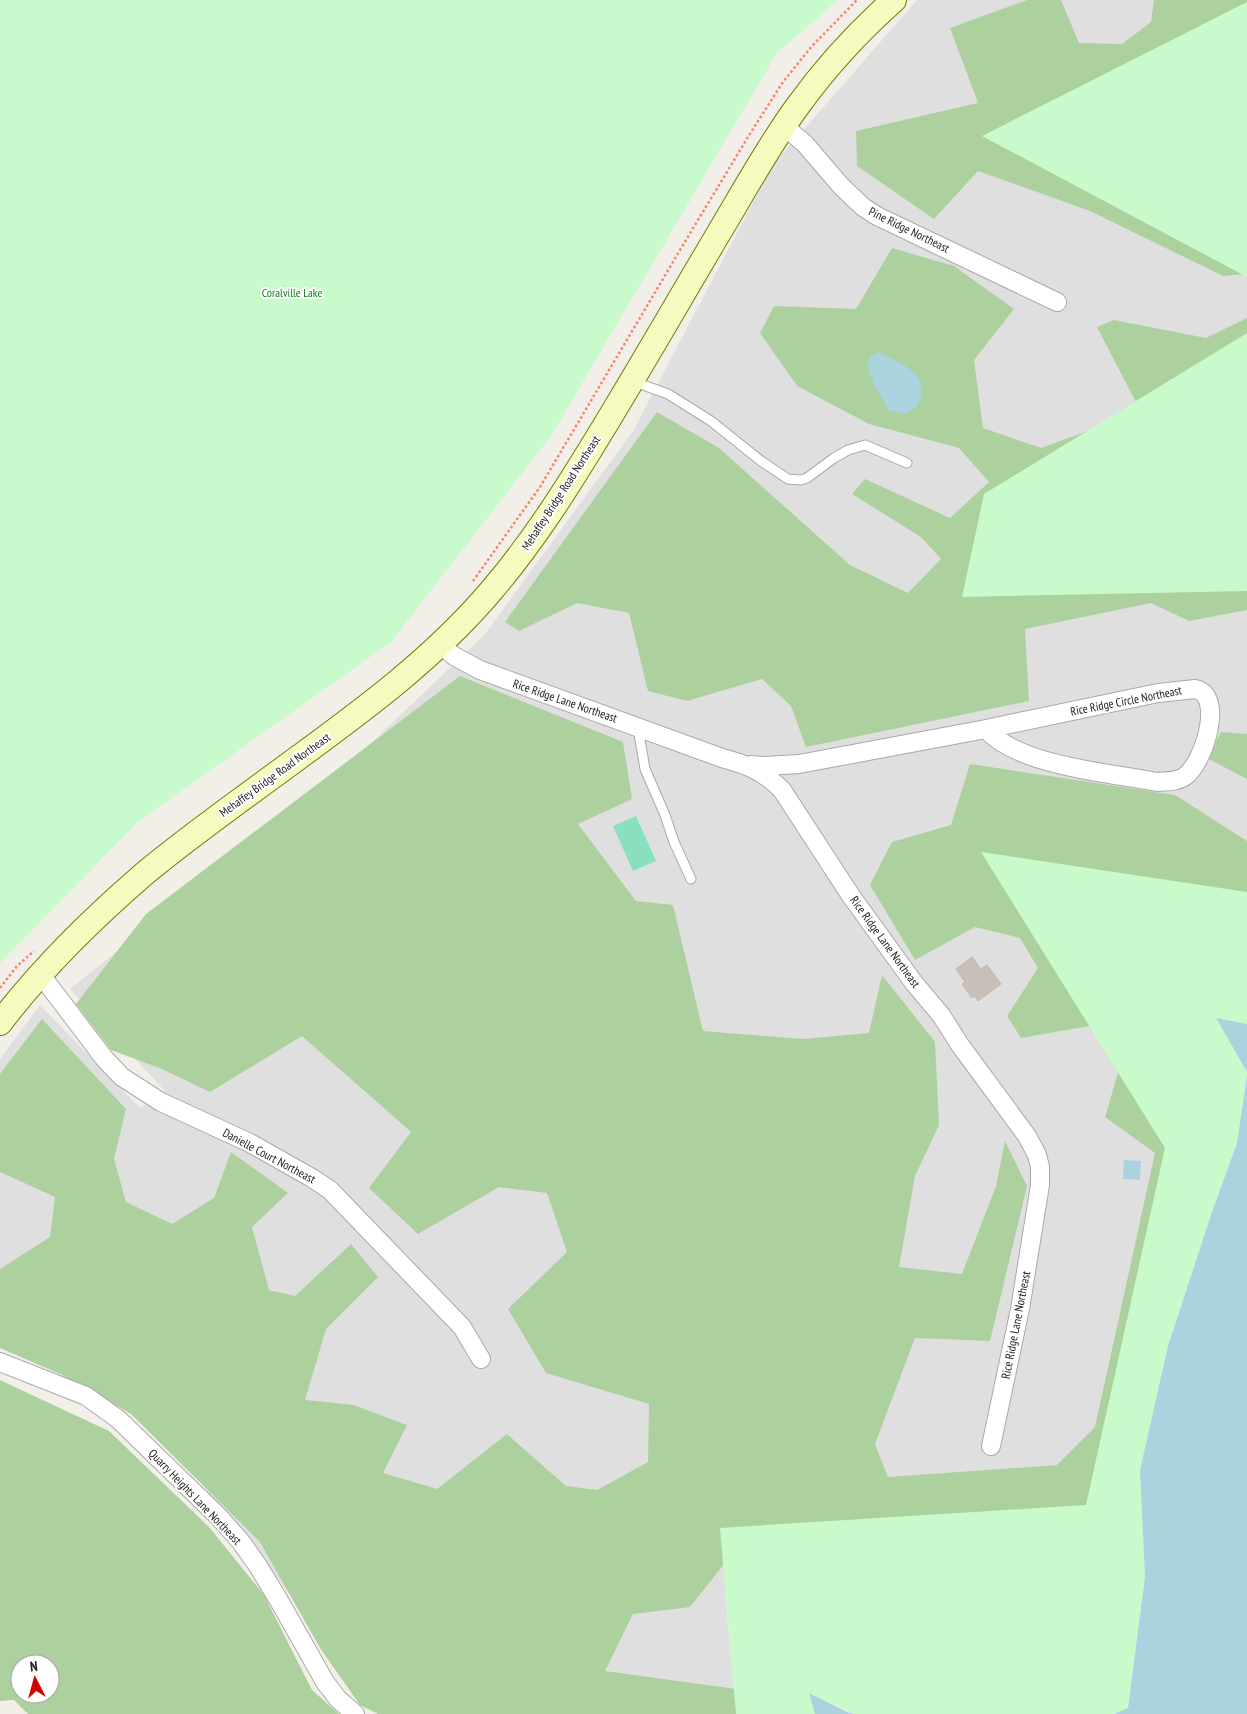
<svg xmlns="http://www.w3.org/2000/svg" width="1247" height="1714" viewBox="0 0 1247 1714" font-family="'PT Sans Narrow',sans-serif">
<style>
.residential{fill:#e0dfdf}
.forest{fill:#add19e;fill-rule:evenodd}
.park{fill:#c8facc}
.pitch{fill:#88e0be}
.water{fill:#aad3df}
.building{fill:#c7bfb8;stroke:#c4b6ab}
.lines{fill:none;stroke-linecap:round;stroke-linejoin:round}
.lane-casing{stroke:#a9a9a9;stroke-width:11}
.street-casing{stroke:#a9a9a9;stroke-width:20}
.secondary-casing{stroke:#707d05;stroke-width:26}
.path{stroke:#fa8072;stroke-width:2.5;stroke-dasharray:2.5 2.5;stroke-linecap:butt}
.lane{stroke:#fff;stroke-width:9}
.street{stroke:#fff;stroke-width:18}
.secondary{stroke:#f7fabf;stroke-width:24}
.labels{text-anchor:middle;stroke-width:4;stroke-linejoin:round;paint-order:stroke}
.street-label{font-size:12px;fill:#222;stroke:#fff}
.park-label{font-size:12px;fill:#0c8416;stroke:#fff}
</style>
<rect width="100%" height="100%" fill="#f2efe9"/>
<path class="residential" d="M917 0H1247L983 136 1247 277V892L1165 1148 1086 1505 725 1592 736 1714 337 1654 137 1403 0 1341V1059L40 1005 140 1108 165 1091 70 989 341 772 485 634 633 431 772 166Z"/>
<path class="forest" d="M1027 0H1061L1079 43 1122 44 1151 22 1154 0H1247V274L1223 276 1090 211 978 171 934 219 857 166 856 131 978 103 950 28Z
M892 248 954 266 1014 309 974 360 983 428 1041 448 1141 412 1097 327 1114 320 1206 338 1247 318V610L1189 621 1151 603 1025 629 1029 701 806 747 791 706 762 679 687 701 648 691 629 613 577 603 519 631 505 622 657 412 719 448 850 565 908 593 941 559 921 537 852 494 865 479 950 518 989 482 959 448 869 424 797 386 760 333 774 306 856 309Z
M460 676 623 742 632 799 578 824 636 901 673 905 703 1031 803 1039 869 1033 882 975 935 1042 939 1125 915 1176 899 1267 962 1274 996 1186 1005 1141 1027 1186 990 1341 915 1338 875 1444 888 1477 1057 1465 1095 1427 1155 1153 1105 1117 1125 1049 1101 1024 1021 1038 1007 1016 1038 968 1020 938 975 927 915 960 870 885 892 842 951 825 970 764 1175 795 1247 841V986L1195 1041 1109 1546 740 1544 690 1607 633 1614 605 1671 743 1690 754 1714H378L360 1705 320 1648 260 1542 131 1414 62 1375 0 1348V1269L50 1237 55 1197 0 1172V1074L42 1019 126 1109 114 1159 126 1202 172 1224 214 1198 231 1152 288 1193 252 1227 269 1290 295 1296 351 1244 378 1277 326 1329 305 1400 354 1405 407 1425 383 1473 437 1489 507 1434 566 1486 597 1490 648 1462 649 1404 546 1373 508 1309 567 1252 547 1193 499 1187 418 1234 369 1188 411 1132 302 1036 210 1092 162 1069 111 1050 76 1004 146 914Z
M1221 732 1247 734V779L1207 758Z
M0 1380 109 1431 209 1527 264 1595 312 1690 339 1714H28L14 1700 0 1701ZM20 1664H50V1694H20Z"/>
<path class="park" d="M0 0H838L777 53 551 436 391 642 138 822 0 963Z
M1247 2V277L982 136Z
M1247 333V591L962 597 984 494Z
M981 852 1247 892V1024L1216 1018 1247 1072V1075L1237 1142 1212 1212 1176 1323 1140 1470 1145 1577 1128 1709 1114 1714H854L809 1693 815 1714H736L720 1528 1086 1505 1165 1148Z"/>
<path class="pitch" d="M636 816 656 861 633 871 613 826Z"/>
<path class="water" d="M879 352C890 358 904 364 913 372 927 384 924 408 905 413 901 414 894 411 889 410L875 387 867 365 871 356Z
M1216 1018 1247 1024V1072Z
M1247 1075V1714H1114L1128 1708 1145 1577 1140 1470 1168 1346 1212 1212 1237 1143Z
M1124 1160 1141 1161 1140 1180 1123 1179Z
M809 1693 847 1712 854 1714H815Z"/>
<path class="building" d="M972 957 981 969 987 965 1001 984 978 1001 975 996 972 998 962 984 965 982 956 969Z"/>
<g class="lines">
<g class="lane-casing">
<path id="lane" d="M632 381 668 394 711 421 761 461 788 479 801 480 807 478 834 458 848 450 865 445 907 463
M638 728 645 769 665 815 674 842 691 879"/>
</g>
<g class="street-casing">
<path id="street" d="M784 126 805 144 841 186 863 207 877 216 1057 302
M440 644 454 656 480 670 722 758C748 765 763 771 782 790L851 896 914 983 941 1015 960 1045 1027 1136 1037 1155 1040 1167V1185L1020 1309 991 1446
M1195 689C1226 695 1203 765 1184 777 1176 782 1167 781 1157 782 1110 773 1018 766 986 729L1158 693Z
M751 765 764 766 799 764 986 729
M41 975 104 1058 122 1077 161 1102 250 1143 312 1178 330 1190 462 1327 481 1359
M0 1362 86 1396 118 1419 219 1517 241 1542 258 1566 281 1604 325 1682 338 1699 355 1714"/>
</g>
<g class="secondary-casing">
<path id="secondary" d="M0 1023C41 969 92 919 144 874 186 839 231 807 276 774 352 718 429 664 491 591 533 542 567 488 601 432 640 368 678 302 717 236 743 193 767 148 797 107 825 68 858 32 894 0"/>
</g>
<path class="path" d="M473 581 540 487 683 245 751 132 783 82 812 46 857 0
M0 988 17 966 34 951"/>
<use href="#lane" class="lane"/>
<use href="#street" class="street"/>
<use href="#secondary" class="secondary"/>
</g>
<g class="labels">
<g class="street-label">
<text transform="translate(909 230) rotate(26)" y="4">Pine Ridge Northeast</text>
<text transform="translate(561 493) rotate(-57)" y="4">Mehaffey Bridge Road Northeast</text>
<text transform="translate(565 701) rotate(19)" y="4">Rice Ridge Lane Northeast</text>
<text transform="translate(1126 701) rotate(-11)" y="4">Rice Ridge Circle Northeast</text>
<text transform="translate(275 775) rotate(-36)" y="4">Mehaffey Bridge Road Northeast</text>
<text transform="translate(885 942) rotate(54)" y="4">Rice Ridge Lane Northeast</text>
<text transform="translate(269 1156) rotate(28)" y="4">Danielle Court Northeast</text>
<text transform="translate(1016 1325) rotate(-79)" y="4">Rice Ridge Lane Northeast</text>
<text transform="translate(195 1497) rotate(46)" y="4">Quarry Heights Lane Northeast</text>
</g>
<g class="park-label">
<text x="292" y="297">Coralville Lake</text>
</g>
</g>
<g transform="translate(35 1679) rotate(354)"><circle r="24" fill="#ffffff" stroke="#a7a7a7"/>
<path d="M0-4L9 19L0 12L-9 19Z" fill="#d40000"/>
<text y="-8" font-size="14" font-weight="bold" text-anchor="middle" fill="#222222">N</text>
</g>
</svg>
